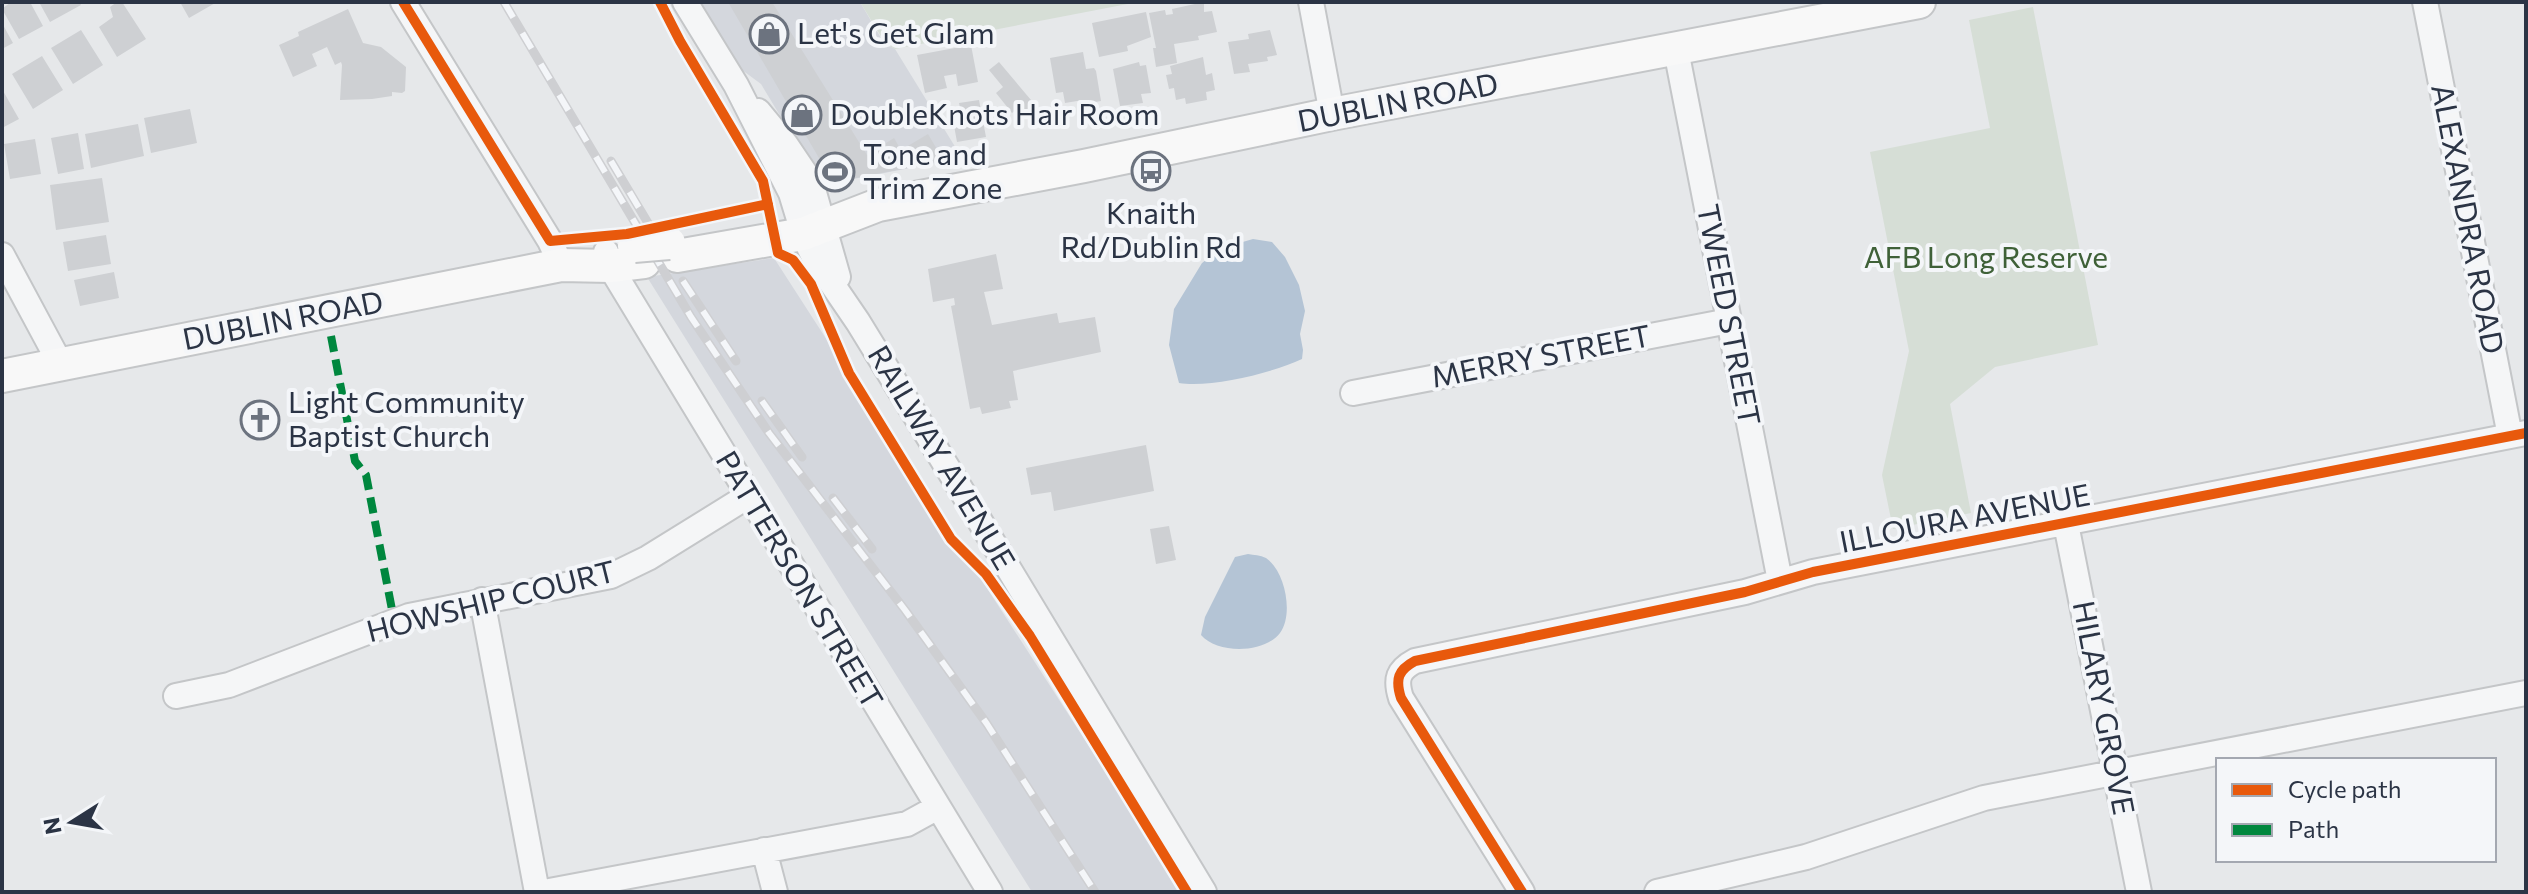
<svg xmlns="http://www.w3.org/2000/svg" width="2528" height="894" viewBox="0 0 2528 894" font-family="Commissioner,sans-serif">
<style>
.built{fill:#d4d7dd}
.green{fill:#d6ded6}
.water{fill:#b4c4d5}
.building{fill:#ced0d3}
.lines{fill:none;stroke-linecap:round;stroke-linejoin:round}
.minor-casing{stroke:#c4c6c8;stroke-width:28}
.secondary-casing{stroke:#c4c6c8;stroke-width:36}
.minor{stroke:#f5f6f7;stroke-width:24}
.secondary{stroke:#f8f8f8;stroke-width:32}
.rail-casing{stroke:#cecfd2;stroke-width:9}
.rail{stroke:#f4f6f9;stroke-width:6;stroke-dasharray:18;stroke-linecap:butt}
.secondary-bridge-casing{stroke:#c4c6c8;stroke-width:36;stroke-linecap:butt}
.secondary-bridge{stroke:#f8f8f8;stroke-width:32}
.quiet{stroke:#00873e;stroke-width:8;stroke-dasharray:16 8;stroke-linecap:butt}
.cycleway-casing{stroke:#f4f6f9;stroke-width:15}
.cycleway{stroke:#e8590c;stroke-width:10}
.labels{text-anchor:middle;stroke-width:8;stroke-linejoin:round;paint-order:stroke}
.poi-label{font-size:30px;fill:#2b3445;stroke:#f4f6f9;text-anchor:start}
.street-label{font-size:30px;fill:#2b3445;stroke:#f4f6f9}
.park-label{font-size:30px;fill:#3f6138;stroke:#f4f6f9}
</style>
<rect width="100%" height="100%" fill="#e6e8ea"/>
<path class="built" d="M699 2H860L884 43 895 49 962 158 822 185 761 84 738 67Z
M774 258 1125 802 1178 892H1032L647 277Z"/>
<path class="green" d="M860 2H1138L895 49 885 43Z
M2033 7 2098 345 1995 367 1950 404 1971 513 1893 529 1882 475 1909 351 1870 152 1990 128 1969 20Z"/>
<path class="water" d="M1253 239 1272 242 1285 257 1299 285 1305 311 1300 334 1303 350 1302 359C1272 373 1211 388 1179 383L1169 345 1174 309 1202 263 1222 248Z
M1248 554C1254 555 1260 555 1266 558 1285 571 1294 614 1280 633 1264 654 1217 654 1201 635L1205 617 1235 557Z"/>
<path class="building" d="M11 2H30L43 26 19 39 2 9Z
M39 2H79L81 5 50 22Z
M117 2H122L146 39 117 57 99 27 113 17 110 7Z
M180 2H217L189 18Z
M728 2H772L867 155 894 138 901 150 928 134 938 151 933 163 840 181 830 177Z
M1204 2V12L1212 11 1217 32 1198 36 1199 40 1174 44 1177 63 1156 67 1153 48H1156L1149 13 1165 10 1166 15 1173 14 1172 9Z
M348 9 363 43 381 47 406 67 405 91 402 93 392 92V96L372 99 340 100 342 65 341 62 335 65 327 47 312 54 317 66 293 77 279 45 299 36 298 32Z
M1146 12 1151 37 1127 46 1128 51 1099 57 1092 23Z
M2 23 13 43 2 49Z
M81 30 103 65 73 84 51 48Z
M1270 30 1277 55 1267 57 1268 61 1248 64 1250 72 1234 74 1228 42 1249 39 1248 34Z
M971 45 978 82 958 86 956 74 944 76 947 88 925 93 917 55Z
M1083 52 1086 69 1094 68 1096 71 1101 101 1084 104 1083 100 1065 103 1063 92 1056 93 1050 58Z
M42 56 63 90 33 109 12 74Z
M1203 57 1206 75 1212 73 1215 90 1206 92 1207 100 1186 104 1185 98 1176 100 1174 88 1169 89 1166 75 1172 74 1170 66Z
M999 62 1042 113 1031 122 1019 107 1012 113 996 93 1003 87 989 70Z
M1139 62 1140 66 1146 65 1151 93 1141 94 1143 103 1120 106 1113 69Z
M2 89 19 119 2 128Z
M979 100 986 137 957 142 953 120 962 118 959 103Z
M190 109 197 143 151 153 144 118Z
M138 124 144 156 91 168 85 134Z
M78 133 84 169 58 174 51 138Z
M35 139 41 174 10 179 4 144Z
M102 178 109 222 56 230 50 185Z
M106 235 111 264 68 271 63 242Z
M996 254 1003 289 984 292 992 325 1057 313 1059 323 1095 317 1101 352 1013 371 1018 400 1009 401 1011 408 982 414 980 407 970 409 951 306 955 305 954 298 933 302 928 269Z
M114 272 119 298 80 306 74 280Z
M1146 445 1154 491 1054 511 1051 492 1031 495 1026 468Z
M1169 526 1176 560 1156 564 1150 529Z"/>
<g class="lines">
<g class="minor-casing">
<path id="minor" d="M403 2 550 241 561 265
M685 2 736 85 791 193 805 239 815 259 858 322 963 493 1204 892
M1311 2 1332 114
M2425 2 2510 436
M1676 50 1780 581
M758 111 786 145 811 182 838 277
M606 252 614 273 990 892
M2 255 61 365
M1353 393 1729 321
M2066 524 2139 892
M482 600 537 892
M176 696 229 685 409 616 611 576 648 558 748 496
M764 850 775 892
M544 892 907 824 938 807
M1522 892 1401 698C1395 679 1398 670 1415 661L1745 592 1813 572 2526 433
M1657 892 1806 857 1984 798 2526 693"/>
</g>
<g class="secondary-casing">
<path id="secondary" d="M677 256 803 234 878 205 1084 166 1332 114 1919 2
M2 376 561 265 610 266 644 262"/>
</g>
<use href="#minor" class="minor"/>
<use href="#secondary" class="secondary"/>
<g class="rail-casing">
<path id="rail" d="M504 2 691 317 769 433 905 610 987 724 1095 892
M611 161 654 233
M683 281 736 361
M762 401 802 457
M833 498 872 549"/>
</g>
<use href="#rail" class="rail"/>
<g class="secondary-bridge-casing">
<path id="secondary-bridge" d="M634 246 669 243"/>
</g>
<use href="#secondary-bridge" class="secondary-bridge"/>
<path class="quiet" d="M331 336 355 461 366 475 394 620"/>
<g class="cycleway-casing">
<path id="cycleway" d="M403 2 550 241 627 234 768 204
M660 2 680 41 763 181 778 253 793 260 811 284 849 373 951 539 986 574 1030 636 1187 892
M1522 892 1401 698C1395 679 1398 670 1415 661L1745 592 1813 572 2526 433"/>
</g>
<use href="#cycleway" class="cycleway"/>
</g>
<defs>
<g id="shop-ring" transform="scale(2)"><circle r="9.5" fill="#f4f6f9" stroke="#6c737f" stroke-width="1.5"/><path d="M-5-2.5h2.3a2.7 3.5 0 0 1 5.4 0H5L5.5 6h-11ZM-1.5-2.5h3a1.5 2.3 0 0 0-3 0Z" fill="#6c737f"/></g>
<g id="bus-ring" transform="scale(2)"><circle r="9.5" fill="#f4f6f9" stroke="#6c737f" stroke-width="1.5"/><path d="M-5-6H5V4H4V6H2V4H-2V6H-4V4H-5ZM-3.5-4V0h7V-4ZM-3.5 1.2v1.5H-2V1.2ZM2 1.2v1.5H3.5V1.2Z" fill="#6c737f"/></g>
<g id="stadium-ring" transform="scale(2)"><circle r="9.5" fill="#f4f6f9" stroke="#6c737f" stroke-width="1.5"/><path d="M0-5a6.5 5 0 1 0 0 10a6.5 5 0 1 0 0-10ZM-3.5-1.8h7v3.6h-7Z" fill="#6c737f"/></g>
<g id="church-ring" transform="scale(2)"><circle r="9.5" fill="#f4f6f9" stroke="#6c737f" stroke-width="1.5"/><path d="M-1.2-6h2.4v3.5h3.3v2.4h-3.3V6h-2.4V-.1h-3.3v-2.4h3.3Z" fill="#6c737f"/></g>
</defs>
<g fill-rule="evenodd">
<use href="#shop-ring" x="769" y="34"/>
<use href="#shop-ring" x="802" y="115"/>
<use href="#bus-ring" x="1151" y="171"/>
<use href="#stadium-ring" x="835" y="172"/>
<use href="#church-ring" x="260" y="420"/>
</g>
<g class="labels">
<g class="poi-label">
<text x="797" y="44">Let's Get Glam</text>
<text x="830" y="125">DoubleKnots Hair Room</text>
<text x="863" y="165">Tone and<tspan x="863" dy="34">Trim Zone</tspan></text>
<text x="1151" y="224" text-anchor="middle">Knaith<tspan x="1151" dy="34">Rd/Dublin Rd</tspan></text>
<text x="288" y="413">Light Community<tspan x="288" dy="34">Baptist Church</tspan></text>
</g>
<g class="street-label">
<text transform="translate(1398 103) rotate(-11)" y="10">DUBLIN ROAD</text>
<text transform="translate(2467 219) rotate(79)" y="10">ALEXANDRA ROAD</text>
<text transform="translate(1728 315) rotate(79)" y="10">TWEED STREET</text>
<text transform="translate(283 321) rotate(-11)" y="10">DUBLIN ROAD</text>
<text transform="translate(1541 357) rotate(-11)" y="10">MERRY STREET</text>
<text transform="translate(941 458) rotate(59)" y="10">RAILWAY AVENUE</text>
<text transform="translate(1965 519) rotate(-11)" y="10">ILLOURA AVENUE</text>
<text transform="translate(799 580) rotate(59)" y="10">PATTERSON STREET</text>
<text transform="translate(491 602) rotate(-14)" y="10">HOWSHIP COURT</text>
<text transform="translate(2103 708) rotate(79)" y="10">HILARY GROVE</text>
</g>
<g class="park-label">
<text x="1986" y="268">AFB Long Reserve</text>
</g>
</g>
<rect width="2528" height="894" fill="none" stroke="#2b3445" stroke-width="8"/>
<rect x="2216" y="758" width="280" height="104" fill="#f4f6f9" stroke="#a4a8b1" stroke-width="2"/>
<rect x="2232" y="784" width="40" height="12" fill="#e8590c" stroke="#a4a8b1" stroke-width="2"/>
<text x="2288" y="798" font-size="24" fill="#2b3445">Cycle path</text>
<rect x="2232" y="824" width="40" height="12" fill="#00873e" stroke="#a4a8b1" stroke-width="2"/>
<text x="2288" y="838" font-size="24" fill="#2b3445">Path</text>
<g transform="translate(72 822) rotate(259)" stroke="#f4f6f9" stroke-width="6" paint-order="stroke">
<path d="M0-6L14 30L0 20L-14 30Z" fill="#2b3445"/>
<text y="-12" font-size="22" font-weight="bold" text-anchor="middle" fill="#2b3445">N</text>
</g>
</svg>
